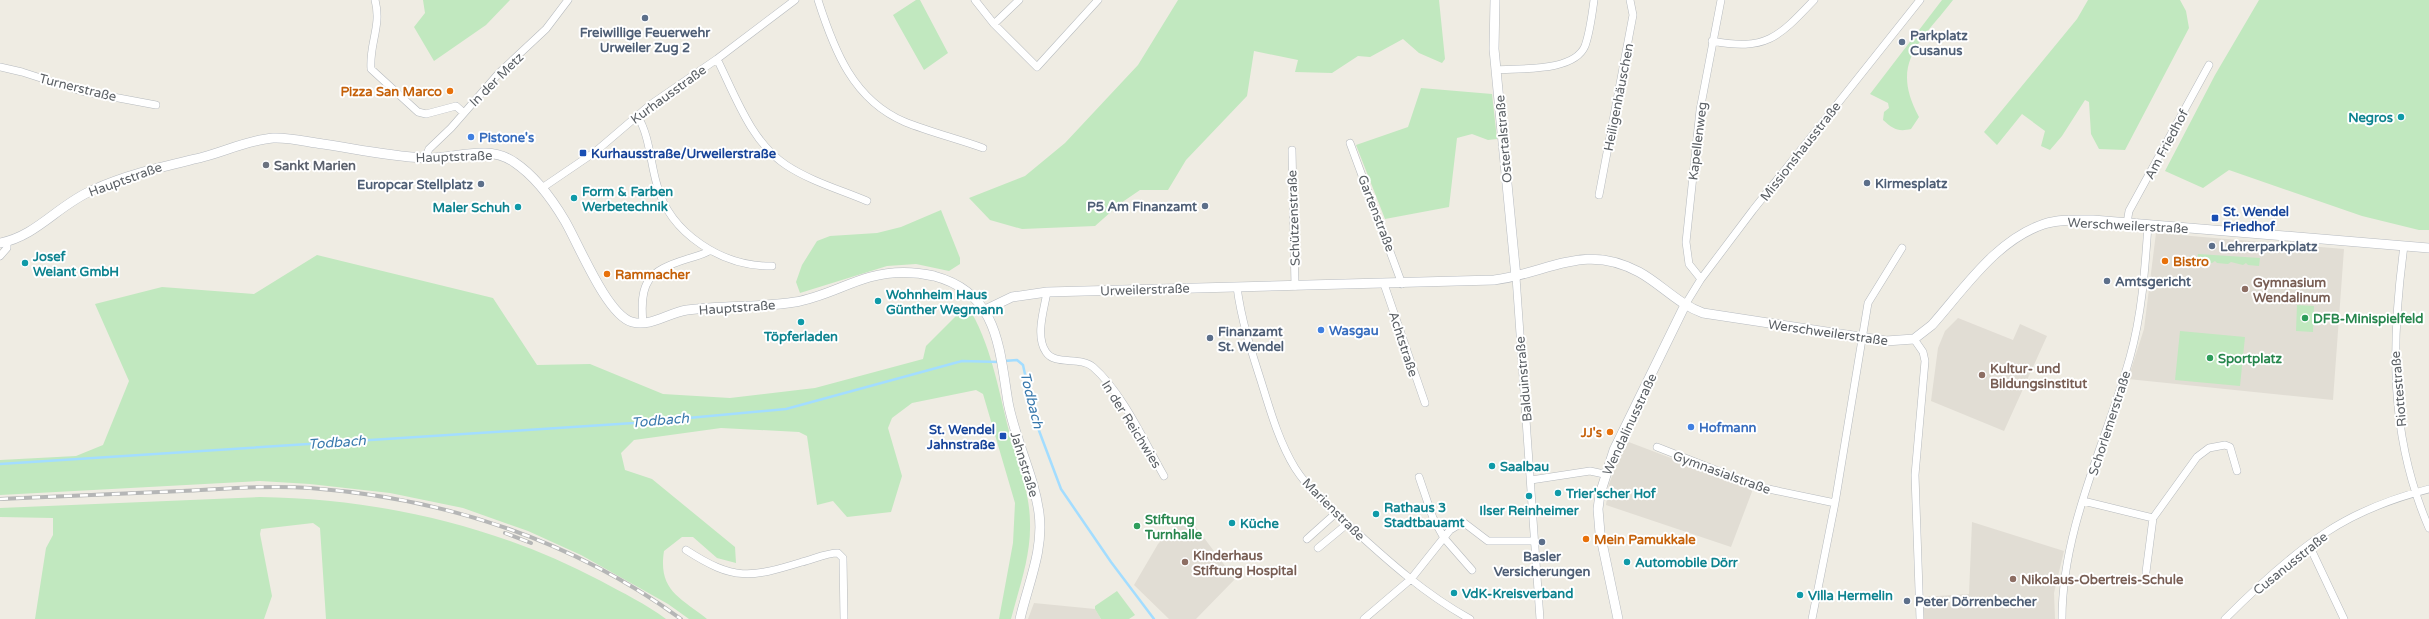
<svg xmlns="http://www.w3.org/2000/svg" width="2429" height="619" viewBox="0 0 2429 619" font-family="'Varela Round',sans-serif">
<style>
.education{fill:#e1ddd4}
.green{fill:#c1e8bf}
.lines{fill:none;stroke-linecap:round;stroke-linejoin:round}
.stream{stroke:#a3ddff;stroke-width:2.5}
.street-casing{stroke:#b6babe;stroke-width:8}
.secondary-casing{stroke:#b7bbc0;stroke-width:10}
.street{stroke:#fff;stroke-width:7}
.secondary{stroke:#fff;stroke-width:9}
.rail-casing{stroke:#b5b6b6;stroke-width:4}
.rail{stroke:#fff;stroke-width:2.5;stroke-dasharray:8;stroke-linecap:butt}
.service-dot{fill:#5c6f8a;stroke:#fff;stroke-width:1.5}
.food-dot{fill:#e8710a;stroke:#fff;stroke-width:1.5}
.culture-dot{fill:#0f9aa8;stroke:#fff;stroke-width:1.5}
.shop-dot{fill:#3f7fe0;stroke:#fff;stroke-width:1.5}
.transit-dot{fill:#1a4fb4;stroke:#fff;stroke-width:1.5}
.worship-dot{fill:#6b7280;stroke:#fff;stroke-width:1.5}
.education-dot{fill:#8d6e63;stroke:#fff;stroke-width:1.5}
.leisure-dot{fill:#2e9e5b;stroke:#fff;stroke-width:1.5}
.labels{text-anchor:middle;stroke-width:4;stroke-linejoin:round;paint-order:stroke}
.service-label{font-size:13px;font-weight:bold;fill:#4e5e75;stroke:#fff;text-anchor:start}
.street-label{font-size:13px;fill:#5b6065;stroke:#fff}
.food-label{font-size:13px;font-weight:bold;fill:#c56008;stroke:#fff;text-anchor:start}
.culture-label{font-size:13px;font-weight:bold;fill:#0d838f;stroke:#fff;text-anchor:start}
.shop-label{font-size:13px;font-weight:bold;fill:#366cbe;stroke:#fff;text-anchor:start}
.transit-label{font-size:13px;font-weight:bold;fill:#164399;stroke:#fff;text-anchor:start}
.worship-label{font-size:13px;font-weight:bold;fill:#5b616d;stroke:#fff;text-anchor:start}
.education-label{font-size:13px;font-weight:bold;fill:#785e54;stroke:#fff;text-anchor:start}
.leisure-label{font-size:13px;font-weight:bold;fill:#27864d;stroke:#fff;text-anchor:start}
.water-label{font-size:14px;font-style:italic;fill:#3979ad;stroke:#fff}
</style>
<rect width="100%" height="100%" fill="#efece3"/>
<path class="education" d="M2156 233 2344 249 2333 400 2128 379 2144 329Z
M1958 318 2013 340 2020 324 2047 336 2004 431 1931 401 1938 348 1945 331Z
M1626 441 1753 489 1731 547 1606 505 1609 484Z
M1186 514 1235 579 1196 619H1169L1134 585 1158 544Z
M1972 522 2064 551 2054 593 2055 619H1922L1921 597 1969 594Z
M1034 603 1095 609 1101 619H1028Z"/>
<path class="green" d="M423 0H510L486 25 434 61 414 27 425 13Z
M916 0H920L948 53 924 70 893 15Z
M1178 0H1439L1445 59 1442 63 1419 53 1403 39 1370 57 1358 56 1332 73 1295 72 1298 60 1254 51 1247 96 1186 160 1168 190H1140L1121 203 1095 226 1022 229 990 220 969 198 1025 176 1065 143 1138 65Z
M1942 0H1953C1921 42 1889 62 1919 117L1911 129C1898 132 1893 129 1883 120L1884 112 1889 108 1888 103 1870 94Z
M2088 0H2180L2186 11 2189 28 2125 150 2099 149 2091 134 2089 102 2085 100 2062 136 2050 150 2041 146 2045 131 2022 114 1997 145 1984 132 2077 19Z
M2259 0H2429V230H2419L2362 216 2229 170 2203 188 2165 171 2215 75Z
M1421 88 1492 94 1497 139 1488 140 1472 134 1457 138 1449 207 1385 219 1356 145 1408 127Z
M941 210 960 258V264L949 271 916 264 887 266 800 293 796 282 802 265 817 241 830 236 877 233 901 227Z
M2198 254 2260 258 2259 266 2248 265 2246 263 2243 265 2231 262 2228 264 2217 263 2215 261 2212 263 2200 262 2197 259Z
M317 255 493 298 537 365 590 364 663 394 730 398 815 388 923 359 926 346 967 305C991 343 998 388 1009 431 1017 461 1030 492 1030 523 1031 556 1019 588 1011 619H999L1013 543 1015 503 983 394 976 390 912 403 892 418 888 428 902 476 891 512 847 517 833 501 817 505 807 436 799 432 721 428 634 440 621 453 625 470 652 479 735 547 736 563 717 558 693 537H682L664 551C658 590 679 597 707 619H689L668 604 581 555 528 531 463 508 390 493 310 484 260 481 0 495V460L76 456 103 445 129 381 95 304 162 287 254 294Z
M2297 305 2314 306 2313 332 2296 331Z
M2180 331 2245 337 2240 386 2175 380Z
M260 497C380 499 494 525 601 581 623 593 646 604 666 619H326L320 528 313 523 261 529 260 534 272 596 264 619H35L46 548 53 535V518L0 517V508Z
M1117 591 1135 615 1129 619H1101L1095 609V606Z"/>
<g class="lines">
<path class="stream" d="M1004 361 1017 360 1023 365 1035 420 1061 489 1111 562 1154 619
M0 464 634 423 786 409 962 361 999 362"/>
<g class="street-casing">
<path id="street" d="M375 0C382 26 369 43 371 69L418 112 426 114 456 106 464 113
M818 0C834 50 853 100 905 122 930 132 958 139 983 148
M975 0 994 24 1037 67 1098 0
M994 24 1019 0
M1712 41C1766 51 1778 38 1814 0
M717 59C735 95 751 142 786 165 810 181 841 190 867 201
M0 67 22 72 81 91 156 105
M1496 70C1521 68 1574 72 1585 46 1590 32 1592 15 1594 0
M637 115C650 136 650 162 657 185 670 234 723 267 772 266
M1350 143 1402 284
M1292 150 1295 286
M425 158 429 149 451 128 499 73 546 29 568 0
M542 188 595 152 650 105 717 59 795 0
M1599 195 1633 15 1630 0
M2127 223 2129 211 2209 65
M2404 246C2391 343 2389 436 2429 528
M0 256 7 248V242
M1516 277 1540 619
M1701 279 1689 264 1686 242 1700 110 1721 0
M1384 284 1425 403
M1237 287C1241 319 1251 350 1261 381 1270 410 1279 442 1295 468 1309 490 1331 509 1351 527 1388 561 1426 595 1470 619
M1047 292C1044 310 1035 336 1046 352 1055 366 1080 356 1093 367 1122 392 1145 443 1164 476
M1685 305 1701 279 1753 210 1920 0
M643 323C639 282 648 271 687 259 695 256 704 255 710 250
M1914 339 1923 352 1925 361 1915 475 1920 619
M1657 447 1759 487 1835 503
M1419 477 1433 518 1444 538 1472 570
M1531 480 1590 471 1604 474
M2083 501 2153 518
M1307 539 1336 513
M2309 545 2344 619
M1318 548 1347 524
M686 550C734 581 750 578 802 562 814 559 826 553 838 553L843 558 844 619
M2146 572 2153 518 2197 457 2209 448 2225 445 2230 447 2237 471
M1364 619 1411 579 1450 530 1463 522 1488 541H1535
M1812 619 1835 503 1868 303 1902 248
M2062 619C2062 528 2106 443 2130 357 2142 314 2145 269 2148 225
M2225 619C2255 589 2289 557 2325 533 2355 513 2394 498 2429 489"/>
</g>
<g class="secondary-casing">
<path id="secondary" d="M1495 0 1494 49 1516 277
M0 243C37 236 59 204 93 190 128 174 166 166 203 157 226 151 249 140 273 138 289 137 307 142 323 144 356 149 389 156 423 158 452 160 487 143 514 162 535 176 552 199 565 221 579 245 607 315 632 322 651 327 668 313 687 310 723 305 759 308 795 302 821 298 845 284 870 277 892 271 912 271 934 276 998 293 999 347 1008 402 1015 440 1034 475 1039 513 1044 550 1028 584 1020 619
M985 310 1012 297 1047 292 1494 280C1549 273 1584 242 1639 272 1661 284 1678 304 1703 313L1886 341 1914 339 1932 325C1964 289 1996 240 2044 224 2059 219 2077 220 2093 220L2429 248
M1618 619 1600 533 1598 509 1600 494 1614 450 1685 305"/>
</g>
<use href="#street" class="street"/>
<use href="#secondary" class="secondary"/>
<g class="rail-casing">
<path id="rail" d="M0 499C61 496 121 494 182 491 224 489 267 485 310 488 444 498 572 540 681 619
M505 533 531 543"/>
</g>
<use href="#rail" class="rail"/>
</g>
<g class="service-dot">
<circle cx="645" cy="18" r="4"/>
<circle cx="1902" cy="42" r="4"/>
<circle cx="1867" cy="183" r="4"/>
<circle cx="481" cy="184" r="4"/>
<circle cx="1205" cy="206" r="4"/>
<circle cx="2212" cy="246" r="4"/>
<circle cx="2107" cy="281" r="4"/>
<circle cx="1210" cy="338" r="4"/>
<circle cx="1542" cy="542" r="4"/>
<circle cx="1907" cy="601" r="4"/>
</g>
<g class="food-dot">
<circle cx="450" cy="91" r="4"/>
<circle cx="2165" cy="261" r="4"/>
<circle cx="607" cy="274" r="4"/>
<circle cx="1610" cy="432" r="4"/>
<circle cx="1586" cy="539" r="4"/>
</g>
<g class="culture-dot">
<circle cx="2401" cy="117" r="4"/>
<circle cx="574" cy="198" r="4"/>
<circle cx="518" cy="207" r="4"/>
<circle cx="25" cy="263" r="4"/>
<circle cx="878" cy="301" r="4"/>
<circle cx="801" cy="322" r="4"/>
<circle cx="1492" cy="466" r="4"/>
<circle cx="1558" cy="493" r="4"/>
<circle cx="1529" cy="496" r="4"/>
<circle cx="1376" cy="514" r="4"/>
<circle cx="1232" cy="523" r="4"/>
<circle cx="1627" cy="562" r="4"/>
<circle cx="1454" cy="593" r="4"/>
<circle cx="1800" cy="595" r="4"/>
</g>
<g class="shop-dot">
<circle cx="471" cy="137" r="4"/>
<circle cx="1321" cy="330" r="4"/>
<circle cx="1691" cy="427" r="4"/>
</g>
<g class="transit-dot">
<rect x="579" y="149" width="8" height="8" rx="2"/>
<rect x="2211" y="214" width="8" height="8" rx="2"/>
<rect x="999" y="432" width="8" height="8" rx="2"/>
</g>
<circle class="worship-dot" cx="266" cy="165" r="4"/>
<g class="education-dot">
<circle cx="2245" cy="289" r="4"/>
<circle cx="1982" cy="375" r="4"/>
<circle cx="1185" cy="562" r="4"/>
<circle cx="2013" cy="579" r="4"/>
</g>
<g class="leisure-dot">
<circle cx="2305" cy="318" r="4"/>
<circle cx="2210" cy="358" r="4"/>
<circle cx="1137" cy="526" r="4"/>
</g>
<g class="labels">
<g class="service-label">
<text x="645" y="37" text-anchor="middle">Freiwillige Feuerwehr<tspan x="645" dy="15">Urweiler Zug 2</tspan></text>
<text x="1910" y="40">Parkplatz<tspan x="1910" dy="15">Cusanus</tspan></text>
<text x="1875" y="188">Kirmesplatz</text>
<text x="473" y="189" text-anchor="end">Europcar Stellplatz</text>
<text x="1197" y="211" text-anchor="end">P5 Am Finanzamt</text>
<text x="2220" y="251">Lehrerparkplatz</text>
<text x="2115" y="286">Amtsgericht</text>
<text x="1218" y="336">Finanzamt<tspan x="1218" dy="15">St. Wendel</tspan></text>
<text x="1542" y="561" text-anchor="middle">Basler<tspan x="1542" dy="15">Versicherungen</tspan></text>
<text x="1915" y="606">Peter Dörrenbecher</text>
</g>
<g class="street-label">
<text transform="translate(496 79) rotate(-45)" y="5">In der Metz</text>
<text transform="translate(78 87) rotate(14)" y="5">Turnerstraße</text>
<text transform="translate(668 94) rotate(-36)" y="5">Kurhausstraße</text>
<text transform="translate(1618 97) rotate(-79)" y="5">Heiligenhäuschen</text>
<text transform="translate(1503 139) rotate(-95)" y="5">Ostertalstraße</text>
<text transform="translate(1697 141) rotate(-83)" y="5">Kapellenweg</text>
<text transform="translate(2166 144) rotate(-62)" y="5">Am Friedhof</text>
<text transform="translate(1800 151) rotate(-52)" y="5">Missionshausstraße</text>
<text transform="translate(454 156) rotate(-2)" y="5">Hauptstraße</text>
<text transform="translate(125 179) rotate(-20)" y="5">Hauptstraße</text>
<text transform="translate(1377 213) rotate(69)" y="5">Gartenstraße</text>
<text transform="translate(1293 218) rotate(-92)" y="5">Schützenstraße</text>
<text transform="translate(2128 225) rotate(3)" y="5">Werschweilerstraße</text>
<text transform="translate(1145 289) rotate(-2)" y="5">Urweilerstraße</text>
<text transform="translate(737 307) rotate(-4)" y="5">Hauptstraße</text>
<text transform="translate(1828 332) rotate(8)" y="5">Werschweilerstraße</text>
<text transform="translate(1404 344) rotate(72)" y="5">Achtstraße</text>
<text transform="translate(1523 379) rotate(-95)" y="5">Balduinstraße</text>
<text transform="translate(2398 389) rotate(-95)" y="5">Riottestraße</text>
<text transform="translate(2109 423) rotate(-72)" y="5">Schorlemerstraße</text>
<text transform="translate(1132 424) rotate(58)" y="5">In der Reichwies</text>
<text transform="translate(1629 424) rotate(-65)" y="5">Wendalinusstraße</text>
<text transform="translate(1025 464) rotate(73)" y="5">Jahnstraße</text>
<text transform="translate(1722 472) rotate(20)" y="5">Gymnasialstraße</text>
<text transform="translate(1334 509) rotate(45)" y="5">Marienstraße</text>
<text transform="translate(2290 563) rotate(-39)" y="5">Cusanusstraße</text>
</g>
<g class="food-label">
<text x="442" y="96" text-anchor="end">Pizza San Marco</text>
<text x="2173" y="266">Bistro</text>
<text x="615" y="279">Rammacher</text>
<text x="1602" y="437" text-anchor="end">JJ's</text>
<text x="1594" y="544">Mein Pamukkale</text>
</g>
<g class="culture-label">
<text x="2393" y="122" text-anchor="end">Negros</text>
<text x="582" y="196">Form &amp; Farben<tspan x="582" dy="15">Werbetechnik</tspan></text>
<text x="510" y="212" text-anchor="end">Maler Schuh</text>
<text x="33" y="261">Josef<tspan x="33" dy="15">Weiant GmbH</tspan></text>
<text x="886" y="299">Wohnheim Haus<tspan x="886" dy="15">Günther Wegmann</tspan></text>
<text x="801" y="341" text-anchor="middle">Töpferladen</text>
<text x="1500" y="471">Saalbau</text>
<text x="1566" y="498">Trier'scher Hof</text>
<text x="1384" y="512">Rathaus 3<tspan x="1384" dy="15">Stadtbauamt</tspan></text>
<text x="1529" y="515" text-anchor="middle">Ilser Reinheimer</text>
<text x="1240" y="528">Küche</text>
<text x="1635" y="567">Automobile Dörr</text>
<text x="1462" y="598">VdK-Kreisverband</text>
<text x="1808" y="600">Villa Hermelin</text>
</g>
<g class="shop-label">
<text x="479" y="142">Pistone's</text>
<text x="1329" y="335">Wasgau</text>
<text x="1699" y="432">Hofmann</text>
</g>
<g class="transit-label">
<text x="591" y="158">Kurhausstraße/Urweilerstraße</text>
<text x="2223" y="216">St. Wendel<tspan x="2223" dy="15">Friedhof</tspan></text>
<text x="995" y="434" text-anchor="end">St. Wendel<tspan x="995" dy="15">Jahnstraße</tspan></text>
</g>
<g class="worship-label">
<text x="274" y="170">Sankt Marien</text>
</g>
<g class="education-label">
<text x="2253" y="287">Gymnasium<tspan x="2253" dy="15">Wendalinum</tspan></text>
<text x="1990" y="373">Kultur- und<tspan x="1990" dy="15">Bildungsinstitut</tspan></text>
<text x="1193" y="560">Kinderhaus<tspan x="1193" dy="15">Stiftung Hospital</tspan></text>
<text x="2021" y="584">Nikolaus-Obertreis-Schule</text>
</g>
<g class="leisure-label">
<text x="2313" y="323">DFB-Minispielfeld</text>
<text x="2218" y="363">Sportplatz</text>
<text x="1145" y="524">Stiftung<tspan x="1145" dy="15">Turnhalle</tspan></text>
</g>
<g class="water-label">
<text transform="translate(1032 400) rotate(76)" y="5">Todbach</text>
<text transform="translate(660 420) rotate(-5)" y="5">Todbach</text>
<text transform="translate(337 442) rotate(-4)" y="5">Todbach</text>
</g>
</g>
</svg>
